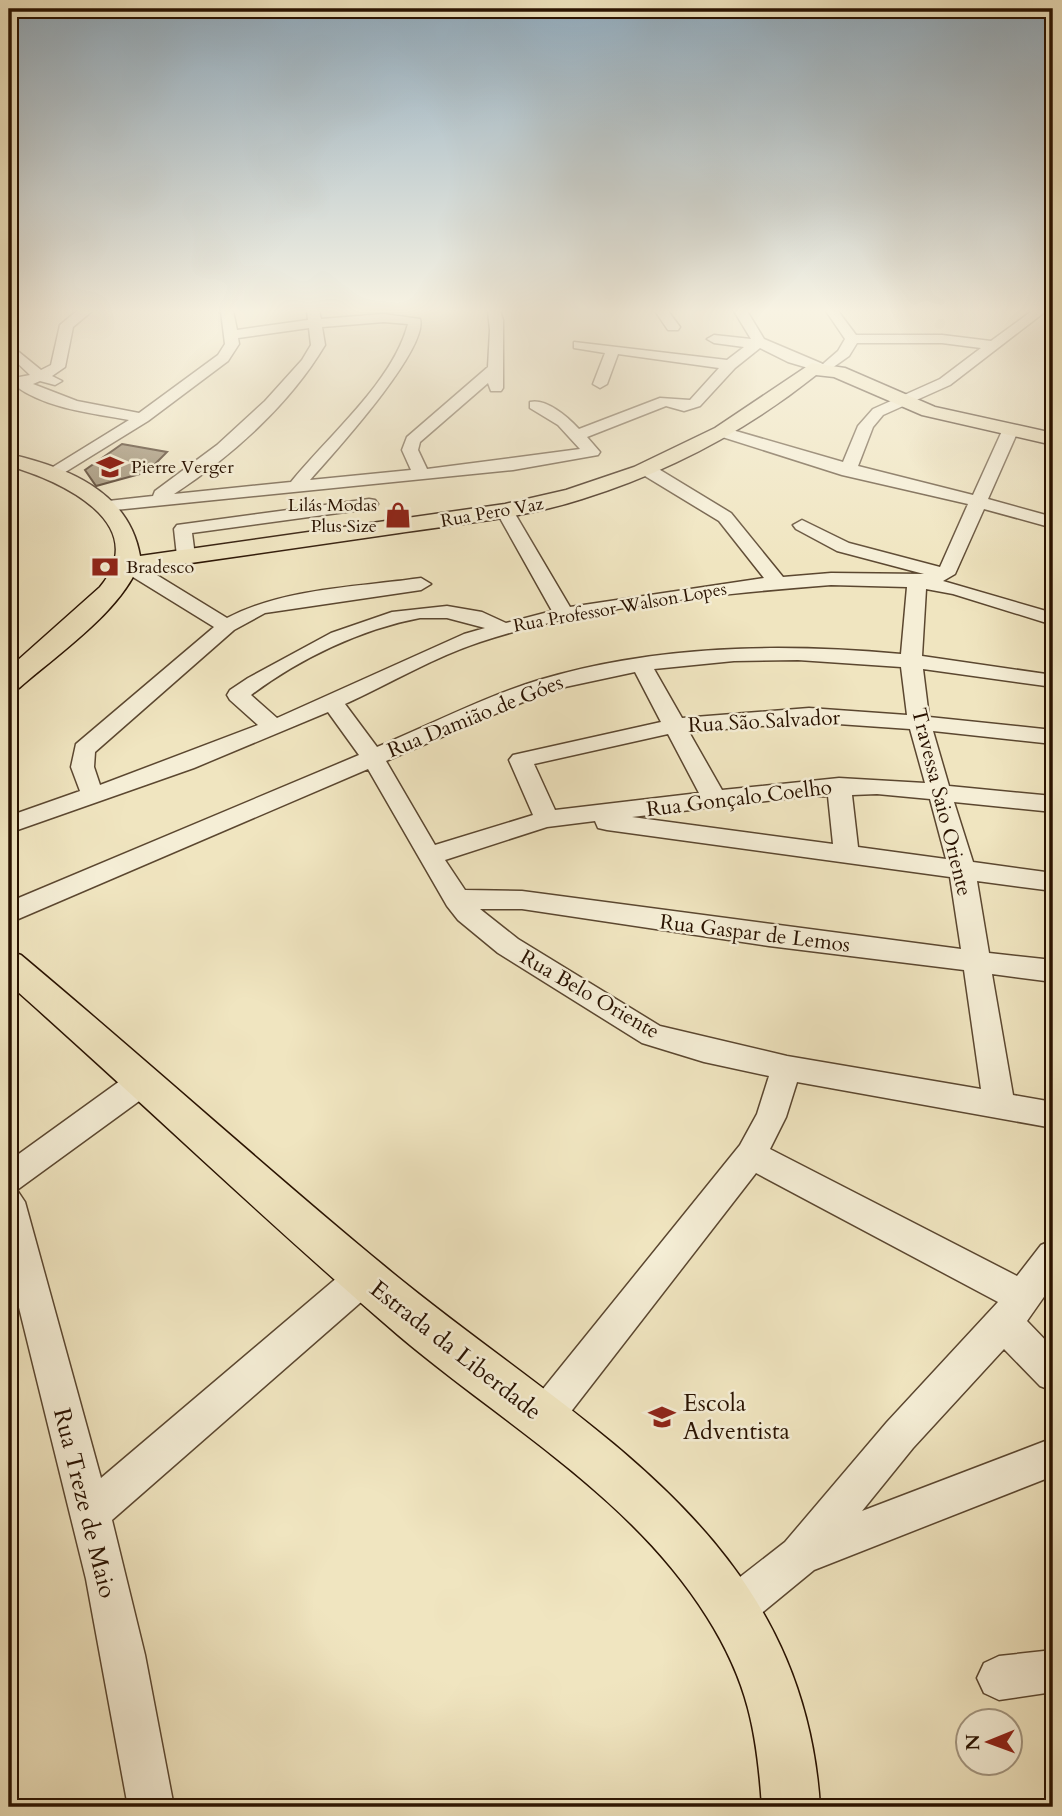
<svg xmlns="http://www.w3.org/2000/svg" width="1062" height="1816" viewBox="0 0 1062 1816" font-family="Cardo,serif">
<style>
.building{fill:#908064;stroke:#291200;stroke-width:2}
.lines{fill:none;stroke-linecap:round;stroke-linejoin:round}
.minor-casing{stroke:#5b4730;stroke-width:3}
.major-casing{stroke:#291200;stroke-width:3}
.minor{fill:#f5eed6;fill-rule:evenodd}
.major{fill:#f0e5c0;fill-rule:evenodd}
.labels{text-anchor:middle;stroke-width:5;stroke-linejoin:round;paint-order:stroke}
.far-poi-label{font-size:18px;fill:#291200;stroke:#f5eed6;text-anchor:start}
.far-street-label{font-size:18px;fill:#291200;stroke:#f5eed6}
.street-label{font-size:21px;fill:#291200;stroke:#f5eed6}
.near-street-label{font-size:24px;fill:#291200;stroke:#f5eed6}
.near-poi-label{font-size:24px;fill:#291200;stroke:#f5eed6;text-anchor:start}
</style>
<rect width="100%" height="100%" fill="#f0e5c0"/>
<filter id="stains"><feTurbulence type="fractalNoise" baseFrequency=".00286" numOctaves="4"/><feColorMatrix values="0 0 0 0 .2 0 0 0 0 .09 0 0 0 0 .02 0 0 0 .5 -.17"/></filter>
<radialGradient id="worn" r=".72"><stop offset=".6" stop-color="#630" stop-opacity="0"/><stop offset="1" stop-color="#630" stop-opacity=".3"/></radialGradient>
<path class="building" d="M122 444 167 452 155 464 162 468 96 486 85 470Z"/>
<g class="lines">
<g class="minor-casing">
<path id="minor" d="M77 311H92L73 327 65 367 52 376 62 381 55 385 40 381 33 384 77 401 139 413 218 355 225 344 221 311H233L237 330 308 320 307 311H319L321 319 384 314 420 319C429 349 332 455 310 480L411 470 402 450 407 437 488 367 490 330 488 311H500L503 320V388L501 391H491L488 383 420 442 418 450 427 469 580 449 558 425 530 408V402C546 398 568 417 579 429L660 398 690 400 719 368 618 354 607 384 600 388 593 384 605 353 574 348V342L727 360 744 347 714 343 707 339 714 335 751 339 734 311H747L764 339 823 364 838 351 845 339 826 311H838L856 335H942L991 341 1032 311H1046L950 385 883 415 873 427 858 466 973 495 1002 431 1004 428H1016L1018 431 988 499 1053 517V528L984 509 955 574 943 581 1053 613V625L953 594 926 589 922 656 1053 675V687L923 669 929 717 1053 730V744L933 731 949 786 1053 796V812L954 802 973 862 1053 873V891L977 881 989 953 1053 960V982L992 974 1013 1095 1053 1102V1128L797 1082 786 1117 770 1149 1017 1276 1041 1245 1053 1240V1284L1027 1321 1053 1348V1391L1040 1386 1004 1349 913 1448 862 1511 1053 1438V1476L814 1570 747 1625 732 1631 717 1625 711 1610 717 1595 785 1542 887 1422 998 1302 756 1173 556 1431 543 1437 530 1431 524 1418 530 1405 740 1145 757 1114 769 1076 704 1062 642 1043 498 953 458 920 447 906 368 769 9 923V902L359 755 328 712 194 768 9 833V816L80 791 71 767 76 744 214 627 120 569 118 565 120 561H134L227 618C284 588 358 587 421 578L431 584 421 590 265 613 234 630 95 752 94 767 100 785 258 725 230 700 227 695 230 690 248 678 331 633 392 612 447 606 482 612 506 623 552 611 496 511 499 507H511L570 607 764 578 719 521 640 473V465H652L731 513 783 577 831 573 924 574 837 551 796 529 793 525 802 520 849 543 940 567 968 504 842 475 716 435 714 432 722 427 843 462 858 426 873 409 940 379 981 348 942 343H857L849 356 825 373 788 362 760 348 735 368 700 406 684 411 666 406 587 437 600 452 598 455 513 470 105 511 96 506 99 502 153 496 155 491 217 445 265 401 302 360 311 345 309 328 238 338 239 344 228 361 148 421 54 479 48 478 46 474 48 470 129 420C92 413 48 409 17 387H9V379L30 375 9 355V344L41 370 51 365 60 325ZM384 322 408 324C393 382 328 436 291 482L174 494C232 456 290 404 325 345L322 327ZM831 585 907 587 901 654C780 643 656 645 539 680 486 696 428 726 377 747L345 704C389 684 434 657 480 642 590 606 716 594 831 585ZM420 618H447L485 628 464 634 277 718 251 695C299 659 361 629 420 618ZM798 660 901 667 907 715 809 708 682 718 654 669 734 661ZM635 672 661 722 513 755 509 760 533 815 435 845 386 761 551 690ZM809 722 910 729 925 783 839 778 722 790 689 732ZM668 734 699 793 555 810 534 764ZM877 794 930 799 946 859 858 847 852 795ZM828 796 833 844 632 817 800 797ZM595 821 598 828 607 830 950 877 961 949 522 891 465 890 445 860 547 827ZM480 909H522L769 946 964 970 981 1089 787 1056 660 1026 518 939Z
M655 311H668L680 327 678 330H668Z
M369 499 375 500 378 504 375 508 192 533 195 556 186 562 177 556 174 529 177 525Z
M142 1069 153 1073 157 1082 153 1091 17 1190 25 1202 101 1478 352 1265 364 1261 376 1265 381 1277 376 1289 112 1520 145 1655 174 1807H128L86 1579 9 1267V1161L131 1073Z
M1053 1650V1692L999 1700 984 1693 977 1678 984 1663 999 1656Z"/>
</g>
<g class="major-casing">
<path id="major" d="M812 363 845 368 935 407 1053 433V445L922 415 834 377 816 375C746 431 668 472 582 499 523 518 461 524 399 533 312 546 224 558 136 571 115 615 56 656 19 688L9 690V668L100 587C153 523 60 480 9 466V454C66 467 129 491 140 556L505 504 566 490 634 467 715 428Z
M9 951 21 955C143 1057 261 1164 383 1265 572 1423 803 1529 820 1807H762C757 1732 748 1682 707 1617 632 1497 503 1424 398 1335 265 1221 140 1100 9 984Z"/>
</g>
<use href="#minor" class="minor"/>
<use href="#major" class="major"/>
</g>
<linearGradient id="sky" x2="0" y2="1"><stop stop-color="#90abbe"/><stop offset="0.55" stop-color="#f8f3e3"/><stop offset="1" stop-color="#f8f3e3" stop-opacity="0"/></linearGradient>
<rect width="1062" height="565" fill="url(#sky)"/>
<defs>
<g id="school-bare" transform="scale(2.1)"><path d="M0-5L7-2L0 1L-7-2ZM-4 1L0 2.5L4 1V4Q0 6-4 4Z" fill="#8f2418" stroke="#f5eed6" stroke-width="2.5" paint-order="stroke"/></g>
<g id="shop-bare" transform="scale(2.1)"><path d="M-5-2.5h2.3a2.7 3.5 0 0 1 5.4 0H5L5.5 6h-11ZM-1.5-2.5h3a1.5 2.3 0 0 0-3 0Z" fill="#8f2418" stroke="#f5eed6" stroke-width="2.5" paint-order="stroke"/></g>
<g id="bank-bare" transform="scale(2.1)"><path d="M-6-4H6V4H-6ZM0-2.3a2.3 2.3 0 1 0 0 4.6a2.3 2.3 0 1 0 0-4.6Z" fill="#8f2418" stroke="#f5eed6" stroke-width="2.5" paint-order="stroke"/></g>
</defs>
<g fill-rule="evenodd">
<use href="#school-bare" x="110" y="467"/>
<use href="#shop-bare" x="398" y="515"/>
<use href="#bank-bare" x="105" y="567"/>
<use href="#school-bare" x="662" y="1417"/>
</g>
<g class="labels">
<g class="far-poi-label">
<text x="131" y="473">Pierre Verger</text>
<text x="377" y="511" text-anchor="end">Lilás Modas<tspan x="377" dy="21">Plus Size</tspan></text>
<text x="126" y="573">Bradesco</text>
</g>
<g class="far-street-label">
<text transform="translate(492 512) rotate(-10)" y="6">Rua Pero Vaz</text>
<text transform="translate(620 607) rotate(-10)" y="6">Rua Professor Walson Lopes</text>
</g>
<g class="street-label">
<text transform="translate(475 716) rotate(-22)" y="7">Rua Damião de Góes</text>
<text transform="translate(764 721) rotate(-3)" y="7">Rua São Salvador</text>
<text transform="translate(739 798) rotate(-7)" y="7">Rua Gonçalo Coelho</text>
<text transform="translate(942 802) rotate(76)" y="7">Travessa Saio Oriente</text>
<text transform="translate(755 933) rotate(7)" y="7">Rua Gaspar de Lemos</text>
<text transform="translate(590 994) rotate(30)" y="7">Rua Belo Oriente</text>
</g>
<g class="near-street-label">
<text transform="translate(456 1350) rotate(38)" y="8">Estrada da Liberdade</text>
<text transform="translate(85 1503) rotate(76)" y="8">Rua Treze de Maio</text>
</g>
<g class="near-poi-label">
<text x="683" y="1411">Escola<tspan x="683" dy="28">Adventista</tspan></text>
</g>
</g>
<rect width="1062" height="1816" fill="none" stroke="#f0e5c0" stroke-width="35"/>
<rect x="10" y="10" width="1041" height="1795" fill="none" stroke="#291200" stroke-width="3.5"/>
<rect x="18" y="18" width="1027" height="1781" fill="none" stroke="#291200" stroke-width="2"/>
<g transform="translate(989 1742) rotate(269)"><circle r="33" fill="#f5eed6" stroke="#a39680" stroke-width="2"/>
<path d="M0-5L12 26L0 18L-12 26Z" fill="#8f2418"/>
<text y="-10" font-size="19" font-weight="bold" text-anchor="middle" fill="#291200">N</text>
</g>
<rect width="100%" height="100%" filter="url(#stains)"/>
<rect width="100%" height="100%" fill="url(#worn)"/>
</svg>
